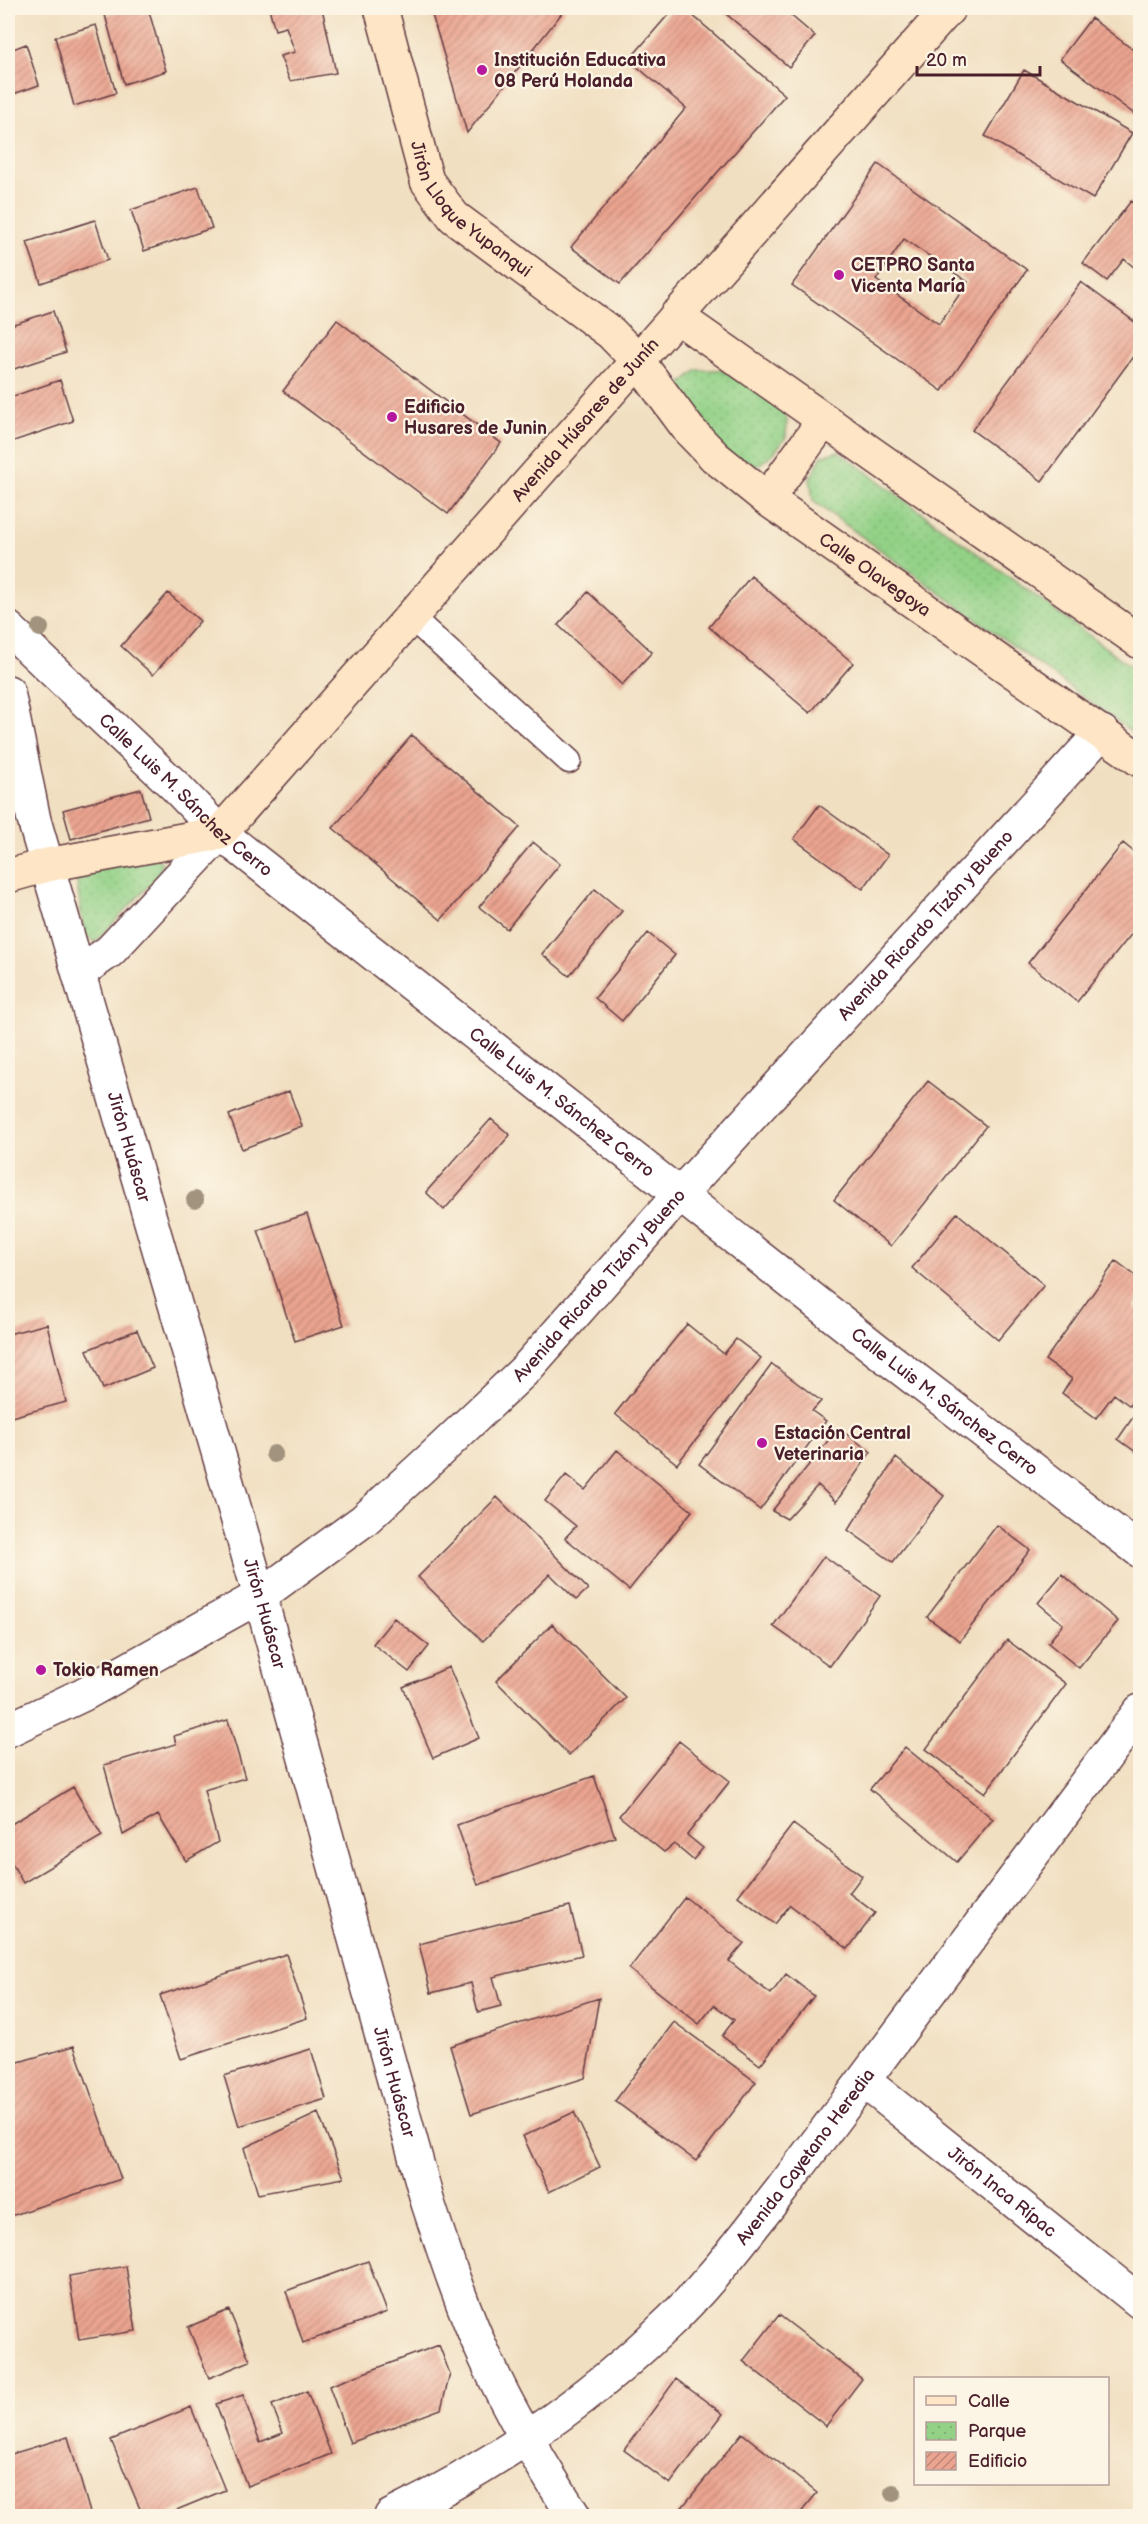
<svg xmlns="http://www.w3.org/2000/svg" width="1148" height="2524" viewBox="0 0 1148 2524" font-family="'Balsamiq Sans',sans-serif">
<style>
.park{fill:url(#park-dots);stroke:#6e7859;stroke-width:1.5}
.building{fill:url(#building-hatch);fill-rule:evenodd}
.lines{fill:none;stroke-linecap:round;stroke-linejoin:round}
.lane-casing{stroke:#633c42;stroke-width:27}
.street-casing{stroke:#633c42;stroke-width:36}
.secondary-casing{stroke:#633c42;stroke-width:36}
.lane{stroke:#fff;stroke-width:24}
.street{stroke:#fff;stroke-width:33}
.secondary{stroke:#fde5c5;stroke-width:33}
.tree{fill:#a1937e}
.poi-dot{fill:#b5179e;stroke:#fcf5e5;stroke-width:2}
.labels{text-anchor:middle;stroke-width:4.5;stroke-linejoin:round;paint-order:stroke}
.poi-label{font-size:18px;font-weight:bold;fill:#4a1f2b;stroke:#fcf5e5;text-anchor:start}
.street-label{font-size:18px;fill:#4a1f2b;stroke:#fcf5e5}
</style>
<defs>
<pattern id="park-dots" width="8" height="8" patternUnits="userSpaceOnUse" patternTransform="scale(1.5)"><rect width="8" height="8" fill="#93d187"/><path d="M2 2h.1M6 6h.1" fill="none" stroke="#80b375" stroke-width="1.8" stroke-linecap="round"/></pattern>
<pattern id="building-hatch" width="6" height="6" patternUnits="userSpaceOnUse" patternTransform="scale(1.5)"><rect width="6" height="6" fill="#eba490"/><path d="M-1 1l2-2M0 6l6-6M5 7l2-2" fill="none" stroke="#c08576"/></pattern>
</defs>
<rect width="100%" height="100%" fill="#fcf5e5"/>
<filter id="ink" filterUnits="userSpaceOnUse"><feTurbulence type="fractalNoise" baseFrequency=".0167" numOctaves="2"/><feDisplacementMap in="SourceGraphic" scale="12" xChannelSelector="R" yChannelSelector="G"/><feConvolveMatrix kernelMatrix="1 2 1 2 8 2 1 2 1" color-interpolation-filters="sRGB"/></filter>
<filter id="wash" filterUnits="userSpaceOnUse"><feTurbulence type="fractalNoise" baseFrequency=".008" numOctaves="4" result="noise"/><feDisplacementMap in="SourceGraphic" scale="24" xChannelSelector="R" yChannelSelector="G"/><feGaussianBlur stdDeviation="1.35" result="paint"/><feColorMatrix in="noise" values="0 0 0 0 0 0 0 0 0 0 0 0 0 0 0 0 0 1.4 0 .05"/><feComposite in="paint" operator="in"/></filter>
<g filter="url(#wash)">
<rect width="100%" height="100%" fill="#f1dfc1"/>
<path class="park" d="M697 370H721L778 402 787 420 786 437 773 454 757 466 736 461 686 418 680 385Z
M838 451 1140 673V738L813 501 810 479 822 456Z
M151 853 163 864 157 877 95 942 84 934 76 876Z"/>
<g id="blocks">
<path class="building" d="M132 8H148L166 71 124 84 105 15Z
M269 8H322L336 73 290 81 280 56 295 52 286 27 275 30Z
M430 8H566L467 133Z
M674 8H684L785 95 620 284 571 247 686 108 629 60Z
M719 8H782L815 36 789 67Z
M1091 18 1140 55V112L1137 116 1060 59Z
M96 25 116 93 74 106 55 37Z
M26 44 39 85 8 96V51Z
M1024 70 1132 133 1093 199 985 136Z
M878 164 1027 270 942 391 792 285ZM904 239 968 282 939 324 876 280Z
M198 187 212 228 144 251 131 210Z
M1131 201 1140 208V272L1124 259 1107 281 1083 263Z
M95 220 108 260 41 283 27 242Z
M1081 282 1140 326V347L1042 481 972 430Z
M53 311 66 352 8 371V326Z
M337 320 501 443 448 514 283 391Z
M60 380 73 421 8 443V398Z
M751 576 853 663 810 713 709 627Z
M588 592 652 652 622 685 558 625Z
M168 593 200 621 153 675 121 646Z
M412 735 520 827 441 920 333 828Z
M141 789 149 817 71 839 63 810Z
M819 805 888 855 863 889 794 839Z
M533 842 560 864 507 929 479 907Z
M1123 843 1140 857V938L1133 932 1077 1002 1028 963Z
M595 889 622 911 569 976 542 954Z
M648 933 675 955 622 1021 595 998Z
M928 1081 986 1126 891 1246 834 1200Z
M289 1091 302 1126 242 1149 229 1115Z
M491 1119 510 1135 444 1210 426 1192Z
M957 1213 1044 1285 998 1340 912 1268Z
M307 1214 344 1325 295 1341 258 1230Z
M1116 1261 1140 1279V1297L1134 1307 1140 1311V1390L1130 1406 1114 1394 1096 1418 1062 1393 1072 1379 1045 1360Z
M47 1324 66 1402 8 1418V1334Z
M687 1324 724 1354 736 1339 761 1358 677 1464 615 1414Z
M137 1330 153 1368 103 1389 87 1350Z
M772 1364 821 1401 812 1411 826 1421 760 1510 699 1464Z
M1140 1407V1455L1118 1439Z
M838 1428 871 1452 836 1502 818 1485 787 1519 772 1511Z
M617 1450 692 1511 629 1590 565 1538 576 1526 545 1501 566 1475 585 1490Z
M896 1458 944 1496 893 1562 848 1530Z
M497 1497 588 1589 576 1600 550 1574 483 1641 418 1577Z
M997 1525 1030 1550 960 1641 927 1617Z
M824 1556 880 1596 830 1666 773 1626Z
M1062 1574 1118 1621 1079 1668 1048 1643 1063 1624 1038 1603Z
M394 1618 429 1646 409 1672 373 1644Z
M552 1624 626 1698 569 1755 496 1681Z
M1007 1640 1066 1684 985 1793 926 1749Z
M449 1667 479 1738 433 1758 403 1687Z
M228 1720 245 1778 204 1790 218 1842 186 1861 158 1815 123 1835 104 1765 176 1744 174 1736Z
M679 1741 730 1781 687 1835 703 1848 693 1860 674 1844 664 1852 619 1816Z
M905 1747 993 1819 957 1862 870 1789Z
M594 1776 615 1837 478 1885 457 1825Z
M73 1787 102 1836 23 1883 8 1856V1826Z
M793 1824 862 1876 849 1893 875 1913 848 1949 790 1905 775 1924 738 1896Z
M685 1897 744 1943 729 1961 771 1994 786 1974 814 1996 760 2065 722 2036 734 2020 714 2005 699 2024 629 1969Z
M570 1906 582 1955 493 1977 501 2006 478 2012 471 1983 431 1993 419 1944Z
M286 1954 307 2018 181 2059 160 1995Z
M599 1998 585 2078 471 2114 450 2046Z
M674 2022 756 2082 696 2161 615 2101Z
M74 2046 121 2179 8 2217V2065Z
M311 2049 326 2099 239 2126 224 2076Z
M574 2112 600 2167 549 2192 523 2136Z
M318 2113 344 2178 258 2194 244 2148Z
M368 2261 387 2312 303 2343 286 2291Z
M126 2266 136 2331 79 2340 69 2276Z
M229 2310 250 2361 209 2378 188 2327Z
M779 2315 862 2379 826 2426 743 2361Z
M439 2345 450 2374 441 2409 350 2443 329 2386Z
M676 2379 723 2414 670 2484 624 2450Z
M307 2391 331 2454 247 2486 216 2404 243 2395 260 2442 283 2433 272 2405Z
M191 2407 225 2490 162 2516H143L111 2440Z
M742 2433 817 2493 798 2516H675Z
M68 2437 91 2516H13L8 2500V2455Z"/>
</g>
</g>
<g filter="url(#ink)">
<use href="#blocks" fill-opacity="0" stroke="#633c42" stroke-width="1.5"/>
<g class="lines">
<g class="lane-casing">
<path id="lane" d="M411 617 569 761"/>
</g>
<g class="street-casing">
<g id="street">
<path id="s1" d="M8 628 176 787 220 833 877 1350 1140 1551"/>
<path id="s2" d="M8 692 34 820 260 1596 428 2203C445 2255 462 2307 485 2357 510 2413 541 2464 574 2516"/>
<path d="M80 972 110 951 220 833"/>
<path id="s3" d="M8 1730 84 1694 260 1596 364 1520 434 1456 526 1369 680 1194 1102 732"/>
<path id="s4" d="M864 2081 1140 2302"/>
<path id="s5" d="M391 2516C491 2467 582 2406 663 2328 707 2287 744 2237 782 2189L1140 1711"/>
</g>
</g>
<g class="secondary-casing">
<g id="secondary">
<path id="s6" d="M381 8 427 181 454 217 611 333 638 361 689 430 715 457 767 499 1140 760"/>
<path d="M676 316 1140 642"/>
<path d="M767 499 824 420"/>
<path id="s7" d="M8 876 47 865 220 833 949 8"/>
</g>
</g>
<use href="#lane" class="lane"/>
<use href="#street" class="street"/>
<use href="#secondary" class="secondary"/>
</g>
<g class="tree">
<circle cx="40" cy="628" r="9"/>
<circle cx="195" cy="1200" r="9"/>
<circle cx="274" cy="1454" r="9"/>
<circle cx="893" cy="2493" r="9"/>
</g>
</g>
<g class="poi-dot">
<circle cx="482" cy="70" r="6"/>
<circle cx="839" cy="275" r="6"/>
<circle cx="392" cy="417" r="6"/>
<circle cx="762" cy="1443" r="6"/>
<circle cx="41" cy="1670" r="6"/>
</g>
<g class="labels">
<g class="poi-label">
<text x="494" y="66">Institución Educativa<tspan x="494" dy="21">08 Perú Holanda</tspan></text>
<text x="851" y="271">CETPRO Santa<tspan x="851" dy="21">Vicenta María</tspan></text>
<text x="404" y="413">Edificio<tspan x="404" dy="21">Husares de Junin</tspan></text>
<text x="774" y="1439">Estación Central<tspan x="774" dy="21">Veterinaria</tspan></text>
<text x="53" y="1676">Tokio Ramen</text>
</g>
<g class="street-label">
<text dy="6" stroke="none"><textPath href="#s6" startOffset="228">Jirón Lloque Yupanqui</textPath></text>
<text dy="6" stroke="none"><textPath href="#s7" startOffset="768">Avenida Húsares de Junín</textPath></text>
<text dy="6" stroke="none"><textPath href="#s6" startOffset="780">Calle Olavegoya</textPath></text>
<text dy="6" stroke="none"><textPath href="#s1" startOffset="244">Calle Luis M. Sánchez Cerro</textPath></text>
<text dy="6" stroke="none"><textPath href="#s3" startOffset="1233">Avenida Ricardo Tizón y Bueno</textPath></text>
<text dy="6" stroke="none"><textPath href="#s1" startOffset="730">Calle Luis M. Sánchez Cerro</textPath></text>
<text dy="6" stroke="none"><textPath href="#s2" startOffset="471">Jirón Huáscar</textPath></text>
<text dy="6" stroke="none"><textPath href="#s3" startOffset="747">Avenida Ricardo Tizón y Bueno</textPath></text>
<text dy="6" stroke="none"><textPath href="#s1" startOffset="1216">Calle Luis M. Sánchez Cerro</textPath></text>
<text dy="6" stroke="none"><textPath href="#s2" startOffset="957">Jirón Huáscar</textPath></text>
<text dy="6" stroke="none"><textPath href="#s2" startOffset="1443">Jirón Huáscar</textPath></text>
<text dy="6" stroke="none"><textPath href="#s5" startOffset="555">Avenida Cayetano Heredia</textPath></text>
<text dy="6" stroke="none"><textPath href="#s4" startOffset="177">Jirón Inca Rípac</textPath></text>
</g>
</g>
<rect width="1148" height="2524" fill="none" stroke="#fcf5e5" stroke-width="30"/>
<rect x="914" y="2377" width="195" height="108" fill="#fcf5e5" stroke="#b59f9b" stroke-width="1.5"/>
<rect x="926" y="2396" width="30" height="9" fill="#fde5c5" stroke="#b59f9b" stroke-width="1.5"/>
<text x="968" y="2407" font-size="18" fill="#4a1f2b">Calle</text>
<rect x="926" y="2422" width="30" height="18" fill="url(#park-dots)" stroke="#b59f9b" stroke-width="1.5"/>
<text x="968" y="2437" font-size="18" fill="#4a1f2b">Parque</text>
<rect x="926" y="2452" width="30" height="18" fill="url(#building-hatch)" stroke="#b59f9b" stroke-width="1.5"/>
<text x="968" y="2467" font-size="18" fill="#4a1f2b">Edificio</text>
<path d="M917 66v9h123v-9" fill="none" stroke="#4a1f2b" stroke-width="3"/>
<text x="926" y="66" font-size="18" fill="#4a1f2b" stroke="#fcf5e5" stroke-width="4.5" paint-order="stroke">20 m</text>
</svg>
